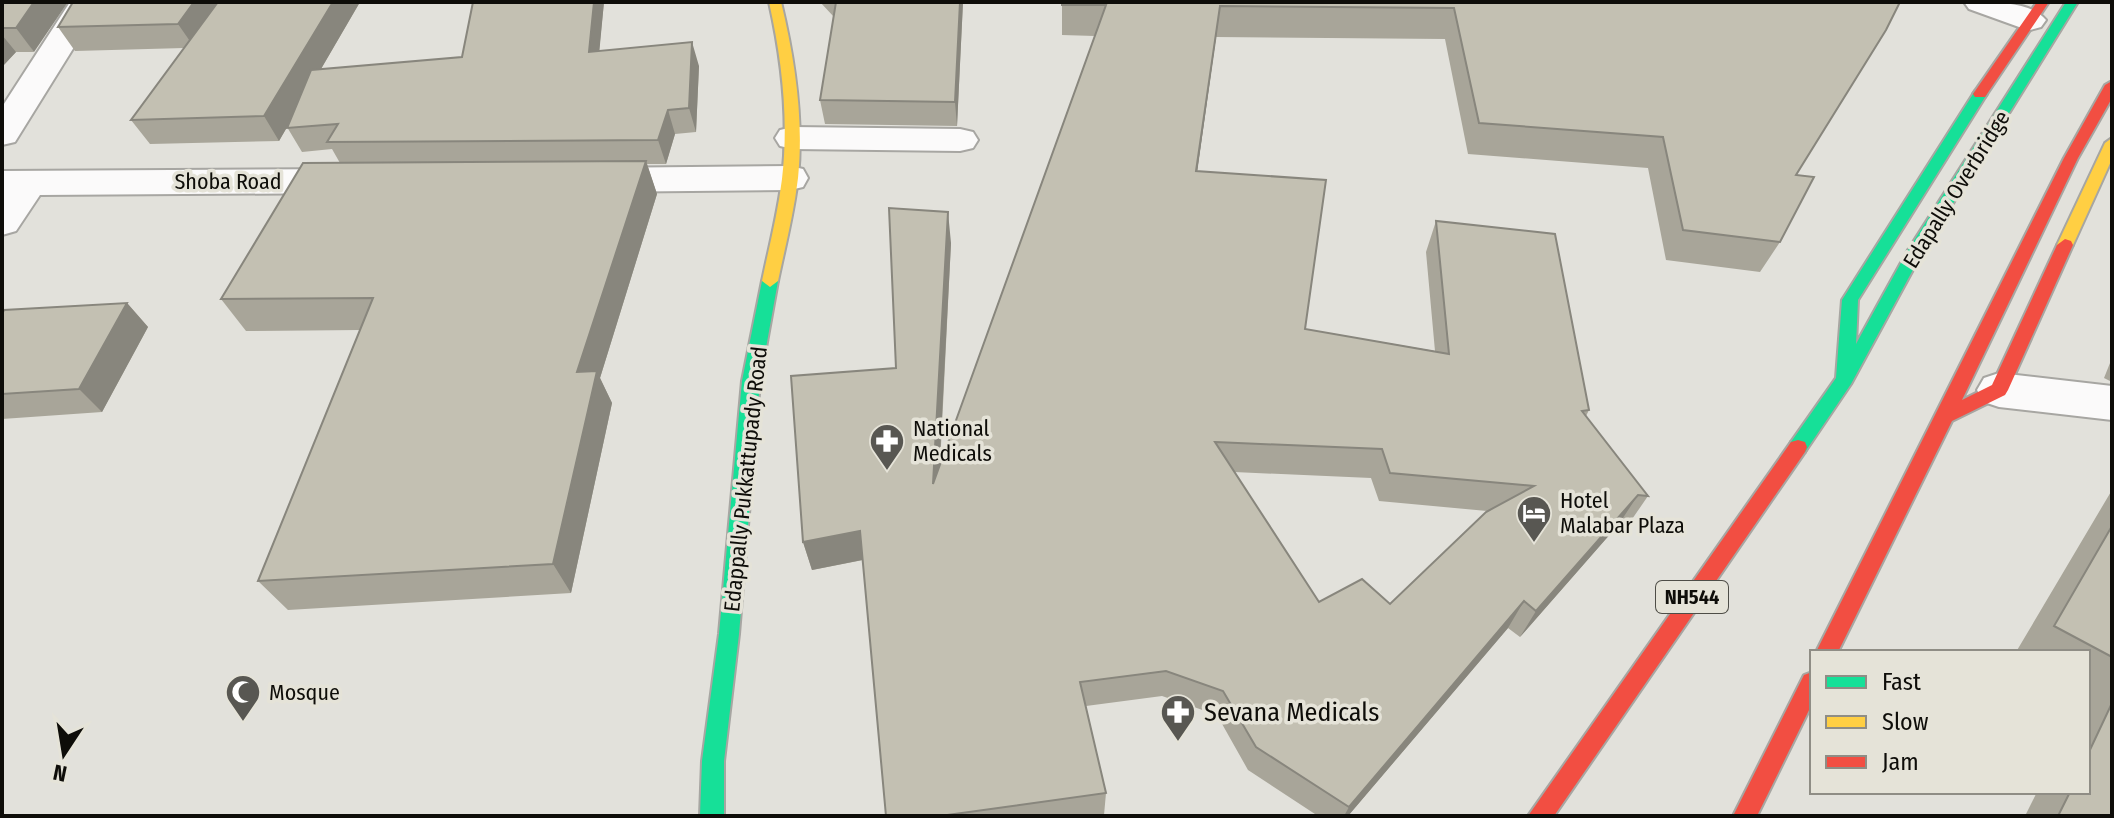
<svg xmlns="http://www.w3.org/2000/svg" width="2114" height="818" viewBox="0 0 2114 818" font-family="'Fira Sans Condensed',sans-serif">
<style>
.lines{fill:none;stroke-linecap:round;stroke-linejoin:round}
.street-casing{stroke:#a7a6a2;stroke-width:4}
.fast-casing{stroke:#a7a6a2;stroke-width:4}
.slow-casing{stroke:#a7a6a2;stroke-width:4}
.jam-casing{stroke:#a7a6a2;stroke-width:4}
.street{fill:#fbfafa;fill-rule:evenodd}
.fast{fill:#16e098;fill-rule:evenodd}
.slow{fill:#ffcf43;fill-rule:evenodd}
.jam{fill:#f24e42;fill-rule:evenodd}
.wall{fill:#a8a599;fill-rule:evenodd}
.shaded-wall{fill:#88867d}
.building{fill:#c3c0b2;stroke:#88867d;stroke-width:2;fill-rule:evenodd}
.labels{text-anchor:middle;stroke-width:7;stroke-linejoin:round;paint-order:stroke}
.shield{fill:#e5e3d8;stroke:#4e4d47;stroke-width:2}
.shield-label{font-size:20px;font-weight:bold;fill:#0e0d09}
.street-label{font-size:22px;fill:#0e0d09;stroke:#e5e3d8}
.poi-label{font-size:22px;fill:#0e0d09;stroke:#e5e3d8;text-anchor:start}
.near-poi-label{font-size:26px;fill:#0e0d09;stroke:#e5e3d8;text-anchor:start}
</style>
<rect width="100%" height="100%" fill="#e2e1db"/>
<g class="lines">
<g class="street-casing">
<path id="street" d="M70 2H102L15 142 2 145V107Z
M1964 2C1989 2 2030 0 2046 20L2041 27 2030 30 2019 27 1969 9Z
M793 127 960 129 973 132 978 140 973 148 960 151 793 149 780 146 775 138 780 130Z
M790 166 803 169 808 178 803 187 790 190 593 192 580 189 574 180 580 171 593 168Z
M352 169 365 172 371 181 365 190 352 193 40 195 16 231 2 235V171Z
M1999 373 2112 386V420L1999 407 1984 402 1977 390 1984 378Z"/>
</g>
<g class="fast-casing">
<path id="fast" d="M2066 2H2078L1921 255 1851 384 1805 452H1791L1789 447 1791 442 1836 378 1842 300 1975 91H1985L1987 94 1858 300 1856 344 1908 250Z
M770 275 778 281 760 381 739 634 724 761V816H700L702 761 719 634 742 381 762 281Z"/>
</g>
<g class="slow-casing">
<path id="slow" d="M769 2H781C795 60 804 119 798 178 794 213 785 247 778 281L770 287 762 281C769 247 778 213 782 179 789 119 782 60 769 2Z
M2112 138V159L2073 245 2065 251 2059 249 2057 245 2105 143Z"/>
</g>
<g class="jam-casing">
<path id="jam" d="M2037 2H2049L1985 97H1975L1973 94Z
M2112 81V98L2078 158 1962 400 1992 385 2057 245 2065 239 2071 241 2073 245 2008 390 2005 395 1952 421 1838 652H1816L2064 158 2105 85Z
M1798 440 1805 442 1807 447 1805 452 1554 816H1528L1791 442Z
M1812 672V704L1757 816H1733L1804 675Z"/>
</g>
<use href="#street" class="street"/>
<use href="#fast" class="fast"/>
<use href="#slow" class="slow"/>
<use href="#jam" class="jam"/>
</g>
<path class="wall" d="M2 2 34 52H16L2 67Z
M360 2 321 69 462 57 604 2 599 51 699 66 696 132 675 134 666 164H647L657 194 600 378 612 403 571 593 288 610 258 581 360 330 246 331 221 299 340 163 332 149 302 152 287 127 279 141 150 144 131 120 184 48 75 51 58 27Z
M820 2H963L957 126 825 124 820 100 834 17Z
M1062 2H1900L1796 175 1780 242 1760 272 1666 260 1648 168 1468 154 1445 39 1216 37 1197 171 1305 329 1435 351 1426 252 1436 221 1589 410 1586 416 1648 496 1628 525 1619 524 1520 637 1508 628 1348 816H1318L1248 770 1217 715 1162 696 1086 706 1106 793 1104 815 1096 816H886L863 560 812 570 803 542 896 368 951 243 940 466 1095 36 1062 35ZM1234 472 1371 478 1379 501 1487 511 1390 604 1319 602Z
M127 303 148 327 102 412 2 419V314Z
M2112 358V382L2104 378Z
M2112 490V816H2025L2037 792H2088V652H2016Z"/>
<path class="shaded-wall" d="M34 2H68L34 52 16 28Z
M194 2H226L194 47 178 24Z
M333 2H360L279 141 264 116Z
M594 2H604L597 76 589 52Z
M960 2H963L957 126 955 102Z
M1220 6 1216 37 1193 202 1196 171Z
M2 35 16 52 2 67Z
M692 42 699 66 696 132 689 108Z
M668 110 675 134 666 164 658 140Z
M646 161 657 194 600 378 612 403 571 593 553 564 577 372Z
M948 212 951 243 937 512 933 484Z
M127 303 148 327 102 412 79 389Z
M1638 495 1619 524 1520 637 1536 611Z
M860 531 867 559 812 570 803 542Z
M1524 601 1508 628 1348 816H1344L1349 807Z"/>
<path class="building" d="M2 2H34L16 28H2Z
M73 2H194L178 24 58 27Z
M218 2H333L264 116 131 120Z
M473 2H594L589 52 692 42 689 108 668 110 658 140 327 142 338 124 287 128 311 70 462 57Z
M836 2H960L955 102 820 100Z
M1062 2H1900L1886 30 1796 175 1814 177 1780 242 1683 230 1663 137 1479 123 1454 8 1220 6 1196 171 1326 180 1305 329 1449 354 1436 221 1555 234 1589 410 1582 411 1648 496 1638 495 1536 611 1524 601 1349 807 1256 747 1223 691 1166 671 1080 682 1106 793 940 816H886L860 531 803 542 791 376 896 368 889 208 948 212 933 484 1106 5H1062ZM1215 442 1382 449 1390 473 1534 486 1486 512 1390 604 1362 579 1319 602Z
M646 161 577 372 597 371 553 564 258 581 373 298 221 299 303 163Z
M127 303 79 389 2 394V314L4 310Z
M2112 526V657L2054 626Z
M2112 703V816H2058L2070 792H2088V754Z"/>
<defs>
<g id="pharmacy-pin" transform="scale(1.8)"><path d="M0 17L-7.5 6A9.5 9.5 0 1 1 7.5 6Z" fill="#585752" stroke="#e5e3d8"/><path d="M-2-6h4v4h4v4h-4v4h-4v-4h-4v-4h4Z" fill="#fff"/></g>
<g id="hotel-pin" transform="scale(1.8)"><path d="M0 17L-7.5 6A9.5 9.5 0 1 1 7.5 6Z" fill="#585752" stroke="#e5e3d8"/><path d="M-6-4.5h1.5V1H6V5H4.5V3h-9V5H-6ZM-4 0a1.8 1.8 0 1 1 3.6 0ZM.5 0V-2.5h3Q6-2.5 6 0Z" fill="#fff"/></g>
<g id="mosque-pin" transform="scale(1.8)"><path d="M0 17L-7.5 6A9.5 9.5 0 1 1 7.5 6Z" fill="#585752" stroke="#e5e3d8"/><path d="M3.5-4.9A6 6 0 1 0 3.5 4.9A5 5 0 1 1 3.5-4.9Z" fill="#fff"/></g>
</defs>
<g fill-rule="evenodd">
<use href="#pharmacy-pin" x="887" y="441"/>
<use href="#hotel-pin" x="1534" y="513"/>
<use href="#mosque-pin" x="243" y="692"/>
<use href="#pharmacy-pin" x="1178" y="712"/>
</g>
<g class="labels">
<rect class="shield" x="1656" y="581" width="72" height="32" rx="6"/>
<g class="shield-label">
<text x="1692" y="604">NH544</text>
</g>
<g class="street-label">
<text x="228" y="189">Shoba Road</text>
<text transform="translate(1956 189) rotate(-58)" y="8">Edapally Overbridge</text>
<text transform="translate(745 479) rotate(-84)" y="8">Edappally Pukkattupady Road</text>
</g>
<g class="poi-label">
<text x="913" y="436">National<tspan x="913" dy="25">Medicals</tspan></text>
<text x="1560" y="508">Hotel<tspan x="1560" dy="25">Malabar Plaza</tspan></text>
<text x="269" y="700">Mosque</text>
</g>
<g class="near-poi-label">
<text x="1204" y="721">Sevana Medicals</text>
</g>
</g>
<rect width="2114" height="818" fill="none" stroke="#0e0d09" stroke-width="8"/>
<rect x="1810" y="650" width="280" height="144" fill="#e5e3d8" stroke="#8f8d85" stroke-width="2"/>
<rect x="1826" y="676" width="40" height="12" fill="#16e098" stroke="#8f8d85" stroke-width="2"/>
<text x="1882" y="690" font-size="24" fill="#0e0d09">Fast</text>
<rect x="1826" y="716" width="40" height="12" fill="#ffcf43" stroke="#8f8d85" stroke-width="2"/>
<text x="1882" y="730" font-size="24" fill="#0e0d09">Slow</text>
<rect x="1826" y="756" width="40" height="12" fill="#f24e42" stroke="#8f8d85" stroke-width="2"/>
<text x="1882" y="770" font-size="24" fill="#0e0d09">Jam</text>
<g transform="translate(64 754) rotate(192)" stroke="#e5e3d8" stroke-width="6" paint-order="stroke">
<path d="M0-6L14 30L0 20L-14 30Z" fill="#0e0d09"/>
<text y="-12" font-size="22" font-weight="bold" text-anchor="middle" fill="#0e0d09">N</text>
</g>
</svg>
